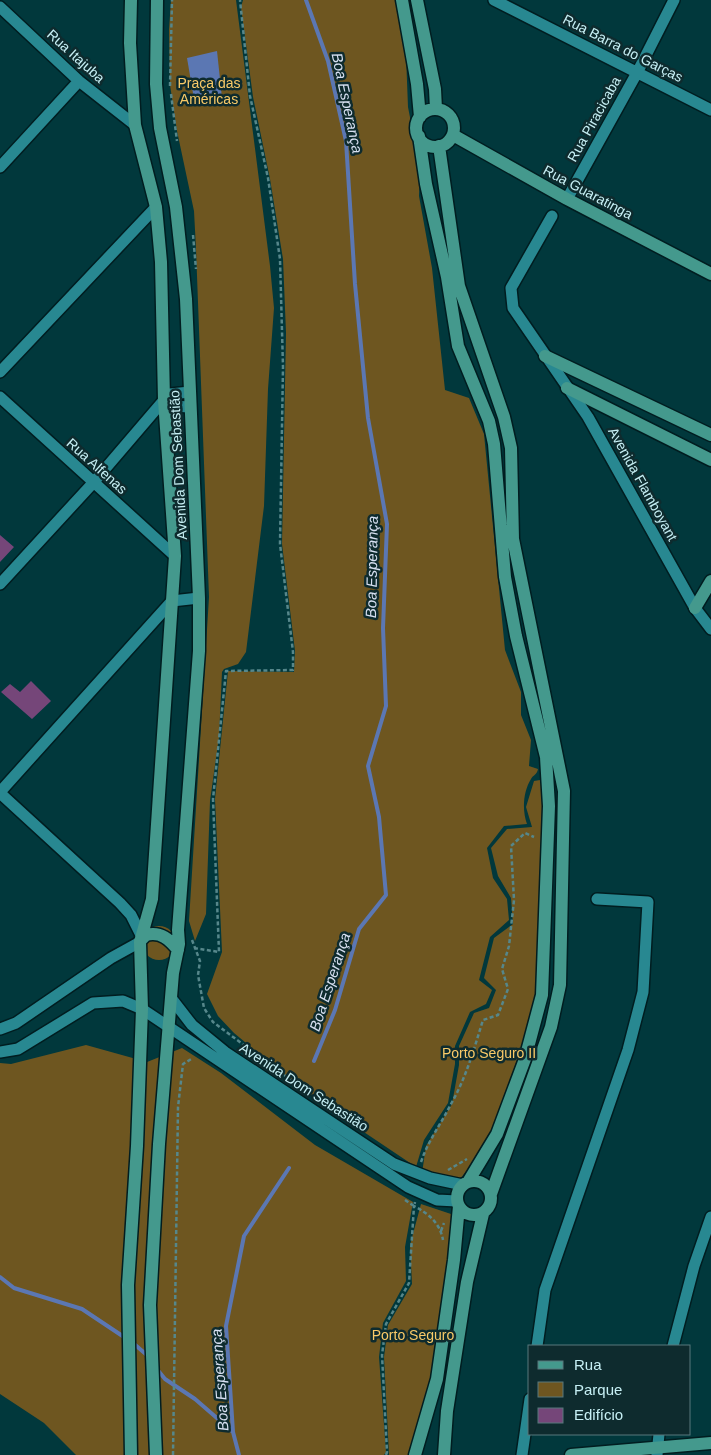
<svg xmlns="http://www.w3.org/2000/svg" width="711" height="1455" viewBox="0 0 711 1455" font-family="Helvetica,sans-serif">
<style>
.green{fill:#6e5620}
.water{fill:#5b77b3}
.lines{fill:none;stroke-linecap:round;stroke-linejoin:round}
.stream{stroke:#5b77b3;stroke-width:4}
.building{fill:#754679}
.street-casing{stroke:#011d20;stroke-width:14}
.secondary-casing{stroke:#011d20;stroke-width:15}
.path{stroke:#56878b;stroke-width:2.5;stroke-dasharray:4 2.5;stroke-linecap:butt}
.street{stroke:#288891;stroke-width:11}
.secondary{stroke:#44998d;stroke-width:12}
.labels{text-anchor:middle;stroke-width:5;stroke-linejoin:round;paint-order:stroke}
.street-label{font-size:14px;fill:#c6eff4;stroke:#0e2b2e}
.park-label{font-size:14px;fill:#f9ca68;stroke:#0e2b2e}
.water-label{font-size:15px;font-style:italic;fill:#d7e0f1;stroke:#0e2b2e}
</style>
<rect width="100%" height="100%" fill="#01383c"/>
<path class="green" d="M171 0H236L270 266 274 308 268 389 264 506 246 652 238 664 224 669 222 672 219 737 210 801 206 914 195 941 189 921 209 597 196 249 194 211 177 131 170 85 169 30Z
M243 0H395L406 55 408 107 420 169 419 196 432 268 445 390 469 398 484 434 505 650 521 692V715L531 740 529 766 538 769C537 775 533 775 531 779 523 792 522 810 527 824L504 826 487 848 493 878 507 899 509 920 490 937 479 980 492 990 486 1004 470 1012 455 1046V1064L448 1103 424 1140 416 1167 340 1116 281 1072 234 1033 218 1016 207 994 222 952 215 799 228 671 294 672 295 651 282 544 286 333 283 259 270 179 253 97 241 7Z
M546 779 538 994 494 1131 480 1155 459 1180 422 1173 426 1146 452 1104 459 1065V1046L474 1013 489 1008 496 990 484 978 494 938 513 924 511 898 498 876 491 848 507 829 532 827 526 807 534 781Z
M142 943a17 17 0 1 1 34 0a17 17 0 1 1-34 0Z
M86 1045 147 1062 182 1048 221 1073 315 1145 413 1202 405 1247 406 1281 383 1323 379 1357 386 1452 384 1455H76L44 1423 0 1394V1063L11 1064Z
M421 1204 454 1215C445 1296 435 1376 412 1455H389L384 1357 388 1325 412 1284 410 1245Z"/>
<path class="water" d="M217 51 222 98 195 105 187 58Z"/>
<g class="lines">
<path class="stream" d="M306 0 328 61 346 141 355 284 368 418 387 524 383 628 386 706 368 766 379 817 386 895 359 929 335 1010 314 1061
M0 1277 14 1288 82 1309 127 1339
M133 1343 148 1356
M156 1368 165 1379 195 1399 233 1432
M239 1455 233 1432 226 1326 244 1236 289 1168"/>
</g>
<path class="building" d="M0 535 14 547 0 562Z
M31 681 51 701 32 719 1 692 10 684 20 692Z"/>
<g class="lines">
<g class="street-casing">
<path id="street" d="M494 0 711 110
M0 7 79 81 135 125
M0 167 79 81
M567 199 638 71 674 0
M552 216 511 288 513 308 588 417 695 608 711 629
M0 372 156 207
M0 397 175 556
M164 400 171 406 190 407
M0 584 93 483 164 400 170 394 190 392
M0 792 172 601 199 598
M0 793 120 903 131 915 141 935
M171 998 192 1025 225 1052 394 1164 430 1178 463 1185
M0 1029 16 1023 111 958 140 942
M0 1052 18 1049 93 1003 123 1001 142 1009 408 1187 437 1200 457 1201
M537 1346 545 1290 628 1050 643 992 648 902 597 899
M673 1346 694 1266 711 1217
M522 1455 530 1399
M657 1455 659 1434"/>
</g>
<g class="secondary-casing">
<path id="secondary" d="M131 0 130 43 135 125 156 207 161 262 164 400 175 556 152 899 140 942 142 1009 137 1146 128 1285 131 1455
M402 0 417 84 420 117
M417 0 435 89 436 109
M416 128a19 19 0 1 1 38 0a19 19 0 1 1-38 0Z
M453 135 567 199 711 274
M419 136 426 184 447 277 458 346 489 421 494 444 505 577 516 636 546 757 549 806 542 995 525 1059 497 1134 468 1182
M439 146 459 286 504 417 511 448 513 539 564 791 560 985 551 1027 491 1194
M545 356 711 435
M567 388 711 460
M695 608 711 581
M140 941 146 935C161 931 170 940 178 950
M457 1198a17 17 0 1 1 34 0a17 17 0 1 1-34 0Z
M156 1455 150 1305 159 1144 173 973 179 944 178 930 199 651V598L186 299 176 207 160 128 156 84 157 0
M415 1455 437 1379 454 1260 459 1206
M444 1455 447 1411 467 1282 483 1214
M571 1455 711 1443"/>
</g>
<path class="path" d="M170 86 172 0
M171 94 177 141
M193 235 196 269
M192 940 200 961 198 975 204 1008 213 1022 296 1084
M194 948 219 952 213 799 226 671 293 670V652L280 544 283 367 280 259 268 178 250 96 240 0
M421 1162C428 1141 441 1124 451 1104 466 1078 474 1049 483 1020L498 1015 508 989 502 969 509 946 514 900 511 846 525 833 534 837
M448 1170 467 1159
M405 1200 414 1206 415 1202
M441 1231 444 1223
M173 1455 178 1107 183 1064 193 1058
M386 1455 387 1452 382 1355 386 1324 409 1283 414 1206C429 1214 440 1223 443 1240"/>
<use href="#street" class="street"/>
<use href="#secondary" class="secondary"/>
</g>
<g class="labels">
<g class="street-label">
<text transform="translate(623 48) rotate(27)" y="5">Rua Barra do Garças</text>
<text transform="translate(76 56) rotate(42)" y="5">Rua Itajuba</text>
<text transform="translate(594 119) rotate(-61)" y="5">Rua Piracicaba</text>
<text transform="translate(588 192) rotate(28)" y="5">Rua Guaratinga</text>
<text transform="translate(178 465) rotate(-93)" y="5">Avenida Dom Sebastião</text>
<text transform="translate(97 466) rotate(42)" y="5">Rua Alfenas</text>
<text transform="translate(643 484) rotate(61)" y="5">Avenida Flamboyant</text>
<text transform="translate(304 1087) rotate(33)" y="5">Avenida Dom Sebastião</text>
</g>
<g class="park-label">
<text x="209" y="88">Praça das<tspan x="209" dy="16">Américas</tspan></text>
<text x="489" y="1058">Porto Seguro II</text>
<text x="413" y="1340">Porto Seguro</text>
</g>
<g class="water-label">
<text transform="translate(347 103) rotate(78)" y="5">Boa Esperança</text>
<text transform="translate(372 567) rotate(-89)" y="5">Boa Esperança</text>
<text transform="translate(330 982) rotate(-72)" y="5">Boa Esperança</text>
<text transform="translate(220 1380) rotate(-94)" y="5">Boa Esperança</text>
</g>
</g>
<rect x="528" y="1345" width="162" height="90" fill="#0e2b2e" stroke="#58797d"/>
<rect x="538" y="1361" width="25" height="8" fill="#44998d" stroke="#58797d"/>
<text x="574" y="1370" font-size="15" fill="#c6eff4">Rua</text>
<rect x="538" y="1382" width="25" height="15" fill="#6e5620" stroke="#58797d"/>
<text x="574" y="1395" font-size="15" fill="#c6eff4">Parque</text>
<rect x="538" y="1408" width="25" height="15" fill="#754679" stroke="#58797d"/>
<text x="574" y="1420" font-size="15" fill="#c6eff4">Edifício</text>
</svg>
